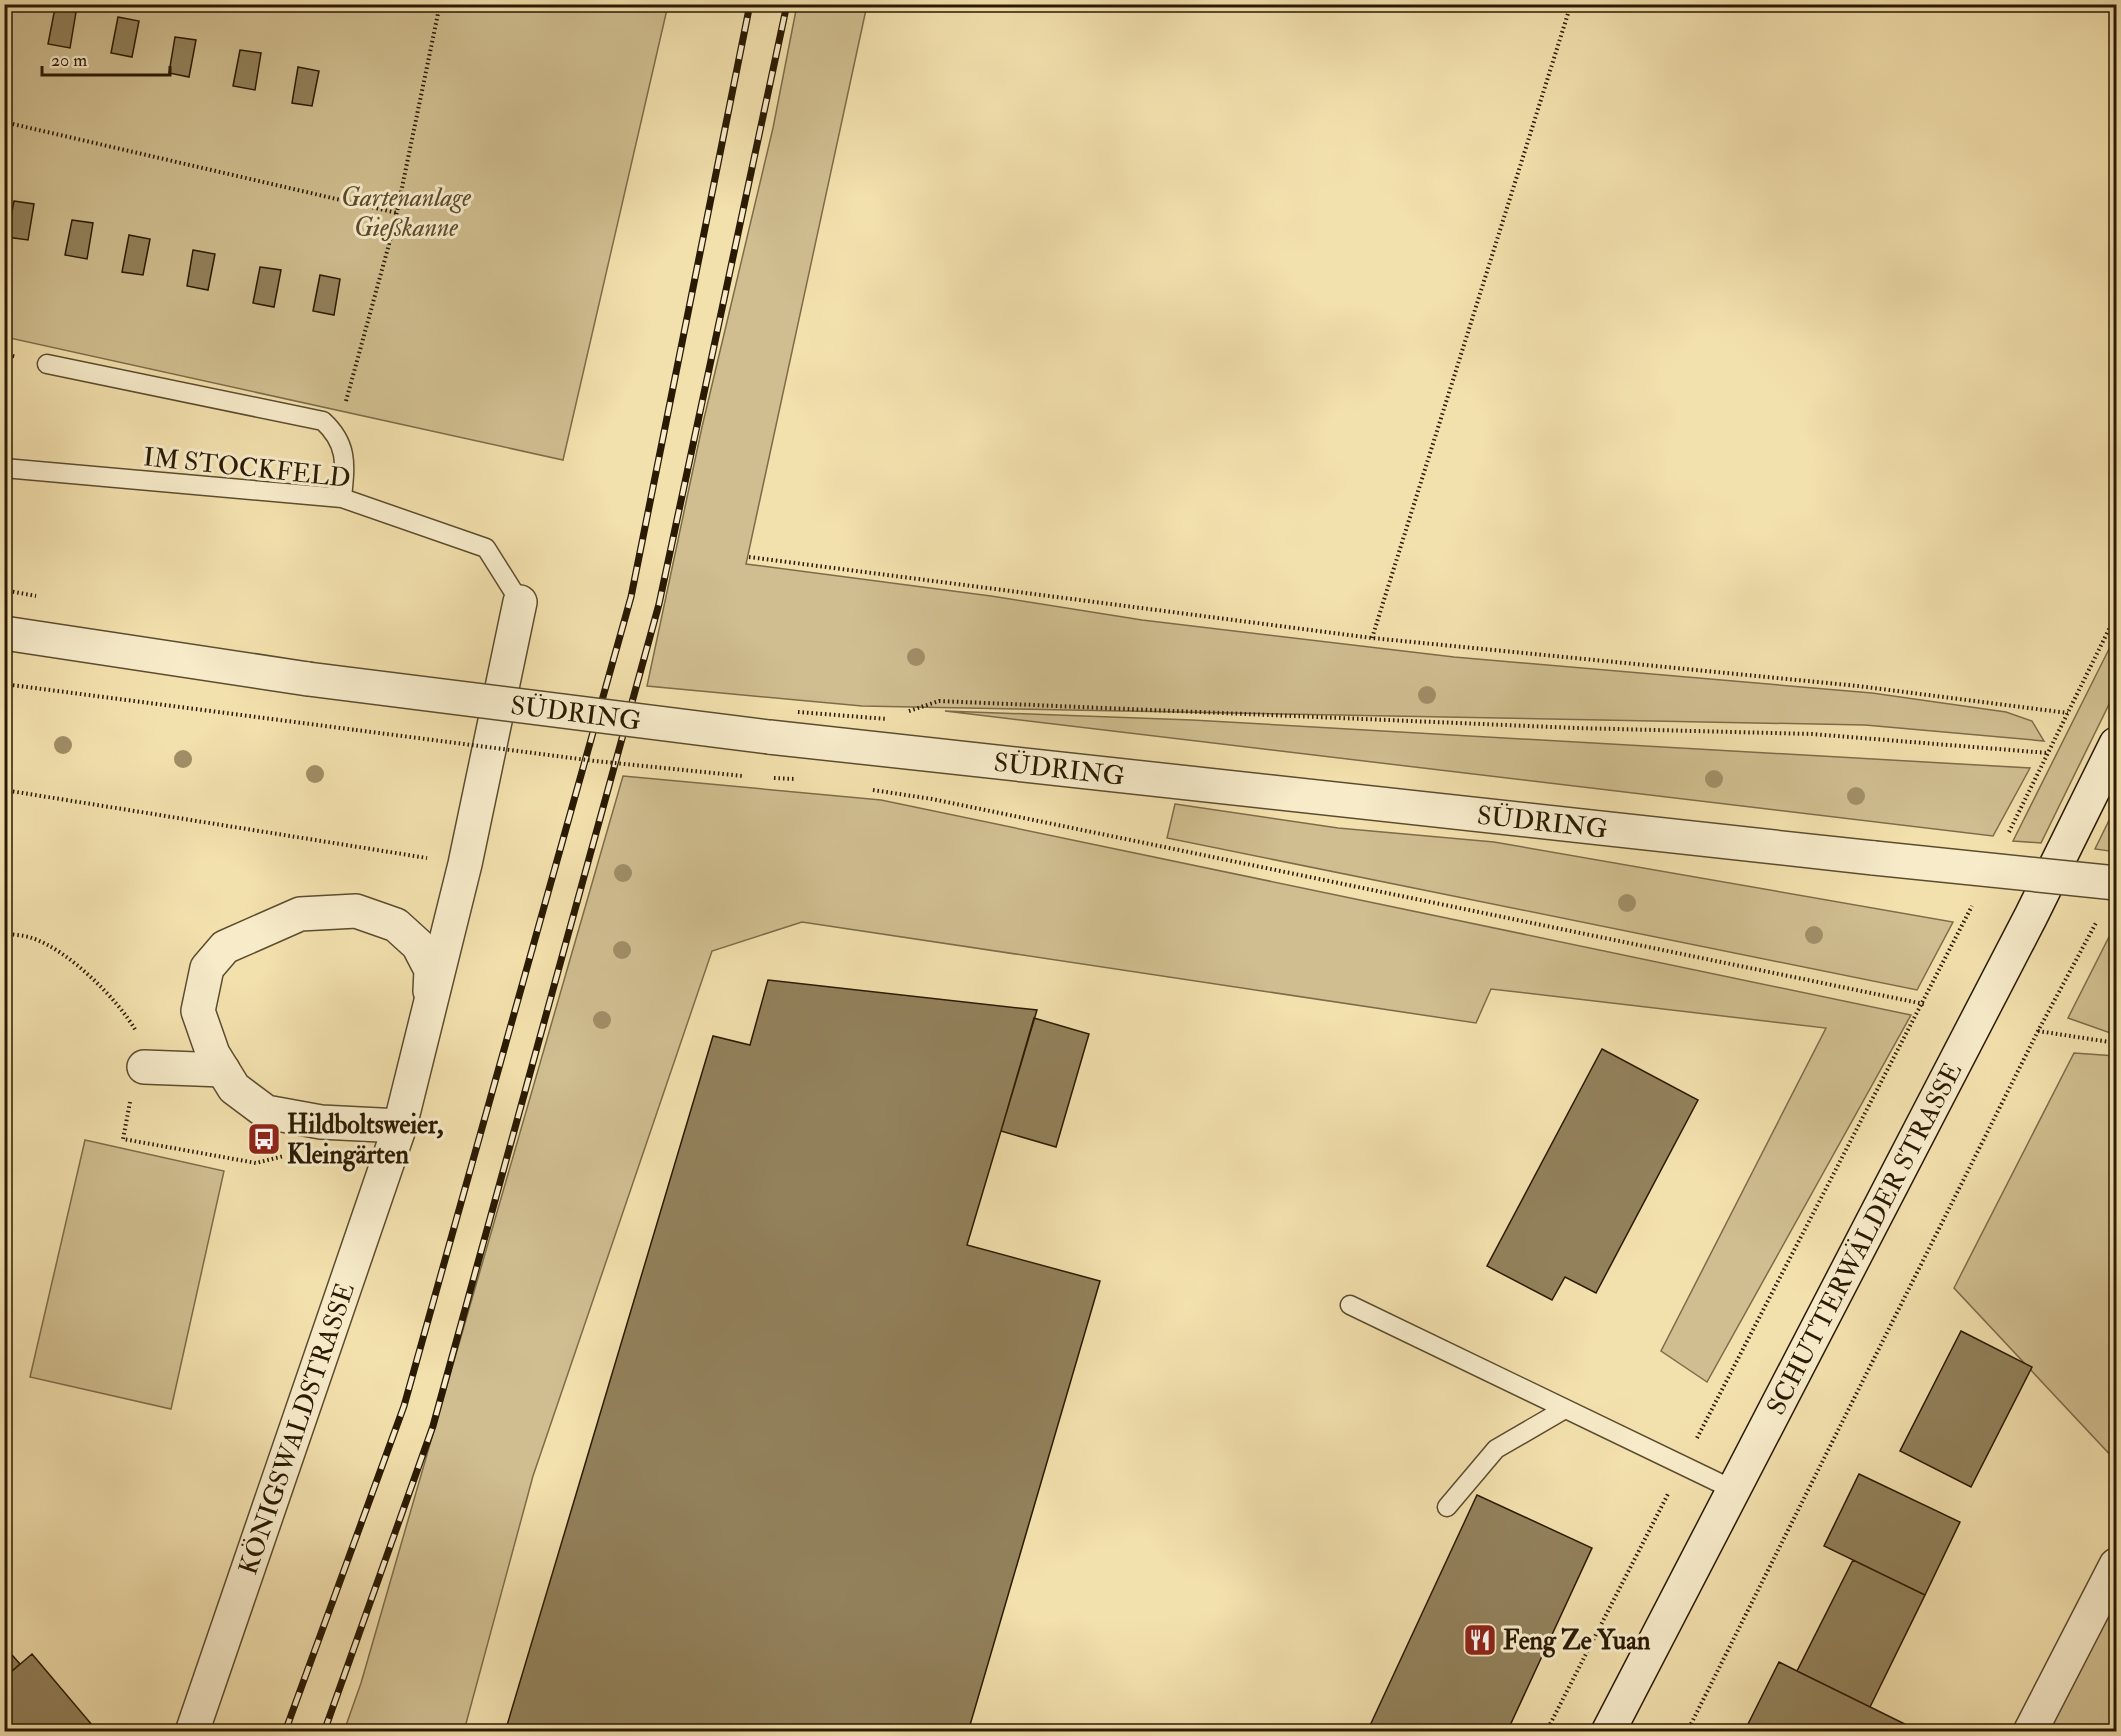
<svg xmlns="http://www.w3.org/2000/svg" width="2121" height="1736" viewBox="0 0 2121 1736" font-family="'IM FELL Double Pica',serif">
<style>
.green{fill:#d0be90;stroke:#7d6c4a;stroke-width:1.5}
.building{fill:#92815b;stroke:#2a1a03;stroke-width:1.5}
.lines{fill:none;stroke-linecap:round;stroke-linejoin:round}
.service-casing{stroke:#5c4c2e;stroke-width:21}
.minor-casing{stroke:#5c4c2e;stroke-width:36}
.tertiary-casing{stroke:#5c4c2e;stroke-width:36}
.secondary-casing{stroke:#2a1a03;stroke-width:36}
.path{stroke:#2a1a03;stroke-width:4;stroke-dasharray:1.5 3;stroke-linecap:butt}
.service{stroke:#f7ebca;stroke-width:18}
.minor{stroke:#f7ebca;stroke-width:33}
.tertiary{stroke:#f7ebca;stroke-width:33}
.secondary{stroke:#f7ebca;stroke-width:33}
.rail-casing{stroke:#2a1a03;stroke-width:7}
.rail{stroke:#f7ebca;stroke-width:4.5;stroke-dasharray:14;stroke-linecap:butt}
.tertiary-bridge-casing{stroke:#5c4c2e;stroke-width:36;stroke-linecap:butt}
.path-bridge{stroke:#2a1a03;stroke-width:4;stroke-dasharray:1.5 3;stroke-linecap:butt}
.tertiary-bridge{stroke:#f7ebca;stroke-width:33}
.tree{fill:#a08e67}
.labels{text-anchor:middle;stroke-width:6;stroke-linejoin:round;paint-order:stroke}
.park-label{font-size:26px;font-style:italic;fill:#5c4b2d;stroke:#f7ebca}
.street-label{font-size:26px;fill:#2a1a03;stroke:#f7ebca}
.poi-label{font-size:26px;font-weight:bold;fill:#2a1a03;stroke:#f7ebca;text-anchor:start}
</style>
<rect width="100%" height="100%" fill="#f2e0ad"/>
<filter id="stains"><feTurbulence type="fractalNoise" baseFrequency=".00333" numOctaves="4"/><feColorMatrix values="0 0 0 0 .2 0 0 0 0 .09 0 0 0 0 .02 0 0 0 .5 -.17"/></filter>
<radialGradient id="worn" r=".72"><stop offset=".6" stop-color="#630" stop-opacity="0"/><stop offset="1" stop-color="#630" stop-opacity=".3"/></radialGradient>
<path class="green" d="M5 5H668L563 460 5 337Z
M867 5 746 564 991 596 1142 620 1454 657 1872 693 2006 712 2032 721 2044 741 1865 725 862 706 647 686 702 427 773 128 797 5Z
M2116 635V690L2041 843 2013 841Z
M945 711 1192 720 2030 768 1993 836Z
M623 776 881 800 1911 1015 1707 1382 1661 1351 1826 1028 1491 989 1476 1023 802 922 712 951 533 1476 464 1731H344L361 1683Z
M1175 804 1338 828 1494 842 1953 922 1917 990 1167 838Z
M2116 806V852L2095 849Z
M2116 923V1035L2068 1018Z
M2074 1053 2116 1056V1461L1954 1288Z
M85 1140 224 1171 171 1409 30 1377Z
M2116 1541V1731H2018Z"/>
<path class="building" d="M4 4H13L8 30H4Z
M55 8 76 12 70 48 48 44Z
M118 17 139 21 132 57 111 53Z
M175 37 196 40 189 77 169 73Z
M240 50 261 53 255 90 233 86Z
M298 67 319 71 312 106 292 103Z
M14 201 34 204 28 240 7 237Z
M72 220 93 223 87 259 65 255Z
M129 235 150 239 143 275 122 272Z
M193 250 215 254 208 290 187 286Z
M260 267 281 270 274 307 253 303Z
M320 275 340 279 334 315 313 311Z
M768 980 1037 1010 967 1245 1100 1281 968 1732H505L713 1036 750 1045Z
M1034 1018 1089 1034 1056 1147 1001 1131Z
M1602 1049 1698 1100 1596 1293 1565 1277 1552 1300 1487 1266Z
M1961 1331 2032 1367 1971 1487 1900 1451Z
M1859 1474 1960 1522 1925 1595 1824 1546Z
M1477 1495 1592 1548 1507 1732H1367Z
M1853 1560 1925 1595 1870 1707 1797 1671Z
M4 1646 20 1664 4 1678Z
M32 1654 98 1732H4V1678Z
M1779 1662 1797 1671 1921 1732H1747L1745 1730Z"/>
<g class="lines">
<g class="service-casing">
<path id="service" d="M47 364 323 421C349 445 345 466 342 498
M4 468 342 498 486 548 520 602
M1350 1305 1734 1490
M1447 1507 1496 1449 1565 1409"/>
</g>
<g class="minor-casing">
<g id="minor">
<path d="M144 1067 223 1070"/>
<path d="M400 1126 321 1122 266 1112 234 1088 213 1054 198 1011 207 968 225 947 300 914 356 911 396 925 418 945 431 970 430 991"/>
<path id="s1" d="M192 1732 400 1126 465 864 520 602"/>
<path d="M2030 1732 2116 1565"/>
</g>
</g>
<g class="tertiary-casing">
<g id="tertiary">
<path d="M4 633 308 679"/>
<path id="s2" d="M769 737 1874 858"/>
</g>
</g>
<g class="secondary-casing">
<g id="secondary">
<path id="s3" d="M1608 1732 2031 916 2116 744"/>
</g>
</g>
<path class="path" d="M4 122 397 213
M4 354 17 357
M346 401 394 226 440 4
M749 557 1372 638 1858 686 2068 713
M4 590 36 596
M1372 638 1571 4
M4 684 356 730
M909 711 939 701 1576 728 1812 734 2048 753
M4 790 427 858
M873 790 932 799 1924 1004
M2009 832 2116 615
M4 933C13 935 24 935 32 938 68 950 117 998 136 1031
M2038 1031 2116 1043
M130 1102 123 1139 256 1163 284 1156
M1697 1438 1972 906
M1546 1732 1669 1492
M1687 1732 2038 1031 2097 921"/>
<use href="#service" class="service"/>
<use href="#minor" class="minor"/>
<use href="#tertiary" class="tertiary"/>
<use href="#secondary" class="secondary"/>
<g class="rail-casing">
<path id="rail" d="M285 1732 404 1406 631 597 750 4
M324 1732 433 1426 659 604 787 4"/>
</g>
<use href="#rail" class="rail"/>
<g class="tertiary-bridge-casing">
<g id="tertiary-bridge">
<path id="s4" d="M308 679 769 737"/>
<path d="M1874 858 2116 883"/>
</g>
</g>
<path class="path-bridge" d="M798 712 887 719
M356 730 595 761 743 776
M774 778 795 779"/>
<use href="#tertiary-bridge" class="tertiary-bridge"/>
</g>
<g class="tree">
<circle cx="916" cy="657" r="9"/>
<circle cx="1427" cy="695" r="9"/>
<circle cx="63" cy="745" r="9"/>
<circle cx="183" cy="759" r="9"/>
<circle cx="315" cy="774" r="9"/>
<circle cx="1714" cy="779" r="9"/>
<circle cx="1856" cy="796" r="9"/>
<circle cx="623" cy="873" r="9"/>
<circle cx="1627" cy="903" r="9"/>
<circle cx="1814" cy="935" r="9"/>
<circle cx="622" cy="950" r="9"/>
<circle cx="602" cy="1020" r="9"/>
</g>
<defs>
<g id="bus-square" transform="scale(1.725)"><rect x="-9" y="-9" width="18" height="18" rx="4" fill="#8f2418" stroke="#f7ebca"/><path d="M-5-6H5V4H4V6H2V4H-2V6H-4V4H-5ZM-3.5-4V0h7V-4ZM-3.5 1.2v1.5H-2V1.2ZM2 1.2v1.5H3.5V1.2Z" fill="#fff"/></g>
<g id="restaurant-square" transform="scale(1.725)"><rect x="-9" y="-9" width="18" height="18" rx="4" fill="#8f2418" stroke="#f7ebca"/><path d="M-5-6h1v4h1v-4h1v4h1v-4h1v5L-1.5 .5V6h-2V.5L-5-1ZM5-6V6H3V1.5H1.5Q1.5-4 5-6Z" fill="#fff"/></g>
</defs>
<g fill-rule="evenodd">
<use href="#bus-square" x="264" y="1139"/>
<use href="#restaurant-square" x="1480" y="1640"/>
</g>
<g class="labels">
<g class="park-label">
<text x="406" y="206">Gartenanlage<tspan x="406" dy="30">Gießkanne</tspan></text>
</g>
<g class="street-label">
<text transform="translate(247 467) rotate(6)" y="9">IM STOCKFELD</text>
<text dy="9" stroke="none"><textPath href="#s4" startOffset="270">SÜDRING</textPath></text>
<text dy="9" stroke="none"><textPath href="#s2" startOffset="292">SÜDRING</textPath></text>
<text dy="9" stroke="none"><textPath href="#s2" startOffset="778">SÜDRING</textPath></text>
<text dy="9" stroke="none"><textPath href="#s3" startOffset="556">SCHUTTERWÄLDER STRASSE</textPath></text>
<text dy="9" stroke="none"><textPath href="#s1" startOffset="321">KÖNIGSWALDSTRASSE</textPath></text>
</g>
<g class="poi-label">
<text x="287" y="1133">Hildboltsweier,<tspan x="287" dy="30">Kleingärten</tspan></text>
<text x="1503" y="1649">Feng Ze Yuan</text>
</g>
</g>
<rect width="2121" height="1736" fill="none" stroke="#f2e0ad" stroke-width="24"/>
<rect x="6" y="6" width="2109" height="1724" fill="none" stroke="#2a1a03" stroke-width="3"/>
<rect x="12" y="12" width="2097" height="1712" fill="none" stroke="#2a1a03" stroke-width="1.5"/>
<path d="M42 66v9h128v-9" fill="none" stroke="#2a1a03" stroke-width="3"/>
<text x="51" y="66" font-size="18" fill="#2a1a03" stroke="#f7ebca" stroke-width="4.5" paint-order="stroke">20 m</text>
<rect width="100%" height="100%" filter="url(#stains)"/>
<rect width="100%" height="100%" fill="url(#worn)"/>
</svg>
